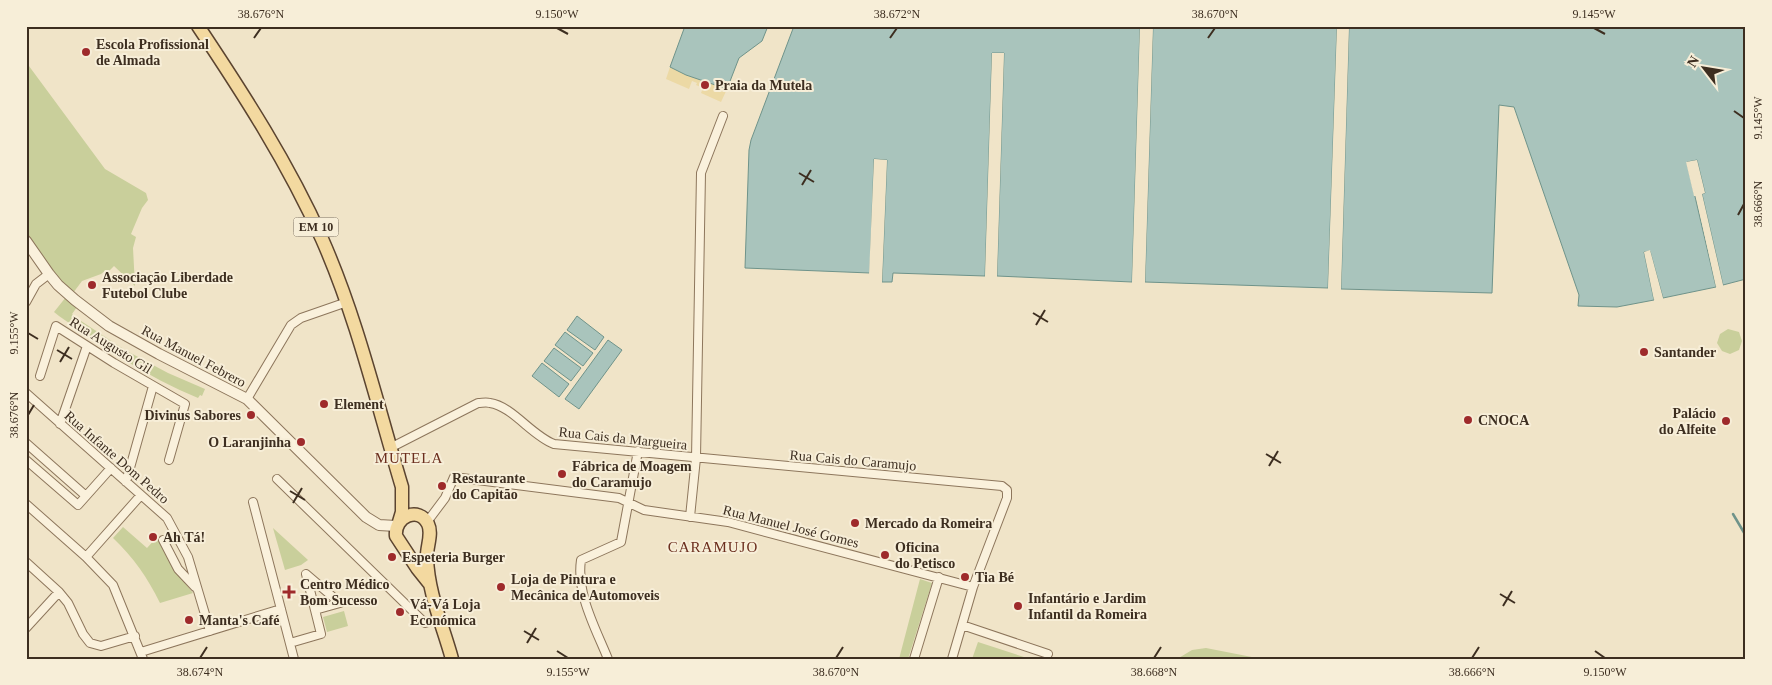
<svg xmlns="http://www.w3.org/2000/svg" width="1772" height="685" viewBox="0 0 1772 685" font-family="'Times New Roman',serif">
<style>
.green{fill:#c9cf9b}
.sand{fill:#ecd9a5}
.water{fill:#a9c4bc;stroke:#6f938a}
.pier{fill:#f0e4c8}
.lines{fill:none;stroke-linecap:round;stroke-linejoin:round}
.stream{stroke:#6f938a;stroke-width:2.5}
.minor-casing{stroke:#8d765c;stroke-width:10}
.tertiary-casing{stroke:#8d765c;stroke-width:12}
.primary-casing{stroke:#5b4430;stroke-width:15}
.minor{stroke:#faf1dc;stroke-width:8}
.tertiary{stroke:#faf1dc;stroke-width:10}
.primary{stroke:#f3d9a0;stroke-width:12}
.ticks{fill:none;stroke:#3d2e20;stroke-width:2}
.poi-dot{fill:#9e2a2b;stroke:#f7eed8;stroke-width:2}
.labels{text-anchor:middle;stroke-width:4;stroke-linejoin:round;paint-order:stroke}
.shield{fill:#f7eed8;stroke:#756857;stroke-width:1}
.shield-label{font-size:12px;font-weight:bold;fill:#3d2e20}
.poi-label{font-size:14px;font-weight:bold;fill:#3d2e20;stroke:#f7eed8;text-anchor:start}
.street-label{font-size:14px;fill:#3d2e20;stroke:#f7eed8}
.neighbourhood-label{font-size:15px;letter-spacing:1px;fill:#6b2e1e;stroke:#f7eed8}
.neatline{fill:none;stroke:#3d2e20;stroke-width:2}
.ticks-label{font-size:12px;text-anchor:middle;fill:#3d2e20}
</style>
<rect width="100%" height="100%" fill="#f0e4c8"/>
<path class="green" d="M26 62 105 169 146 193 148 200 142 208 131 234 136 237 133 248 135 286 114 266 108 272 106 270 101 274 82 281 73 293 46 264 26 231Z
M66 297 77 307 72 314 78 319 125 350 168 373 205 389 202 396 200 395 198 398C147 377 103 347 59 316L54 312Z
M1728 329 1739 332 1742 341 1739 350 1730 354 1722 351 1717 343 1720 334Z
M123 527 147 548 157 537 177 573 193 593 160 603C147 577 134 558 113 538Z
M273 528 308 560 301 565 285 570Z
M920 579 932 583 908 659H899Z
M344 611 348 626 327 632 323 617Z
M978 642 1024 657V659H972Z
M1206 648 1262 659H1177L1192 650Z"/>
<path class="sand" d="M670 67 686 75 727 89 721 102 701 93 703 88 696 85 697 83 692 81 689 89 666 79Z"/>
<path class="water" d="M685 26H768L762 41 739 58 727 89 686 75 670 67Z
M794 26H1140L1132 282 997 276 1004 53H992L985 276 893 273 892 282H882L887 160 874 159 870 273 745 268 749 150 751 140Z
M1153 26H1337L1328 288 1145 282Z
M1349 26H1746V279L1723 285 1702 194 1705 193 1697 160 1687 162 1716 287 1663 298 1650 251 1644 252 1654 300 1617 307 1578 306 1579 295 1514 107 1499 105 1492 293 1341 289Z
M577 316 604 337 595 350 567 330Z
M565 332 593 353 583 366 555 345Z
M608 340 622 350 579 409 565 399Z
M554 348 581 368 571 381 544 361Z
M542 363 569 384 559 397 532 376Z"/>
<path class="pier" d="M1140 26H1143L1135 282H1132Z
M1150 26H1153L1145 282H1142Z
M1337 26H1340L1331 288H1328Z
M1347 26H1349L1341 289H1338Z
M992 53H1004L997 276H995L1002 56 995 55 988 276H985Z
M874 159 887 160 882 282H880L884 162H876L872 273 869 275Z
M1697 160 1705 193 1702 194 1723 285H1720L1700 194 1702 191 1695 163 1689 164 1696 193 1698 195 1718 286 1716 287 1696 196H1694L1686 162Z
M1650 250 1663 298H1660L1649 253 1647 254 1656 299 1654 300 1644 252Z"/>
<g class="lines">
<path class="stream" d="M1733 514 1746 536"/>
<g class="minor-casing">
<path id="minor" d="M26 302 36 284 49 274
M40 376 56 326 114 363 185 404 169 460
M26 393 167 518 188 557 210 631
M247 399 291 325 301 318 347 302
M60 424 87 346
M26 443 86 496
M390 448 478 403C482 403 486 402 490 403 512 406 532 436 554 444L1002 486 1007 490V498L973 587 952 659
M26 460 78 505 111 468
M277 479 425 623 435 620 440 616
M126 482 153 386
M253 502 294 659
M26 504 86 557 113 585 143 659
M690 517 696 458 701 173 723 116
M427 522 445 498 454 477 619 498 644 510 728 522 973 587
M163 540 178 569 195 587
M86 557 141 495
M26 562 59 592
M962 625 1048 654
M26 628 59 592 68 603 83 634 90 643 101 646 135 636
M290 643 321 634 306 574 340 603 315 610
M141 652 281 609
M608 659C596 629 576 594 581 560L621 542 638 451
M914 659 939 577"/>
</g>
<g class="tertiary-casing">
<path id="tertiary" d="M26 241 49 274 58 285 75 300 109 326 159 354 247 399 366 517 379 525 396 526"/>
</g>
<g class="primary-casing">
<path id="primary" d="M198 26C244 95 288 163 322 239 357 318 377 404 402 487V512L399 522
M429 583 417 568 396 536C394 516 419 506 428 524 433 534 426 548 427 558 428 593 443 626 452 659"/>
</g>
<use href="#minor" class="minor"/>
<use href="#tertiary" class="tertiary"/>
<use href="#primary" class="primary"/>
</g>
<path class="ticks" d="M557 28 568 34M1594 28 1605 34M254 38 261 28M890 38 897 28M1208 38 1215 28M1734 111 1744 118M799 173 814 182M802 185 811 170M1738 215 1744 204M1033 313 1048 322M1036 325 1045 310M28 333 38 339M57 350 72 359M60 362 69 347M28 415 34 405M1266 454 1281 463M1269 466 1278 451M290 491 305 500M293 503 302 488M1500 594 1515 603M1503 606 1512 591M524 631 539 640M527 643 536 628M557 651 568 658M1595 651 1605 658M200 658 207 647M836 658 843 647M1154 658 1161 647M1472 658 1479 647"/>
<g class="poi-dot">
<circle cx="86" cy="52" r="5"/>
<circle cx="705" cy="85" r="5"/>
<circle cx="92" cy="285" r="5"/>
<circle cx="1644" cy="352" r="5"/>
<circle cx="324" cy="404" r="5"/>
<circle cx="251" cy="415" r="5"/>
<circle cx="1468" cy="420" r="5"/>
<circle cx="1726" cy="421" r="5"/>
<circle cx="301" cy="442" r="5"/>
<circle cx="562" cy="474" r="5"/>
<circle cx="442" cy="486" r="5"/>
<circle cx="855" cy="523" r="5"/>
<circle cx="153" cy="537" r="5"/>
<circle cx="885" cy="555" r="5"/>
<circle cx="392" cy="557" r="5"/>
<circle cx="965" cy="577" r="5"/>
<circle cx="501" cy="587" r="5"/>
<path d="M286.5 584.5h5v5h5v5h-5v5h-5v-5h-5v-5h5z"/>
<circle cx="1018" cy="606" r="5"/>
<circle cx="400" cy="612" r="5"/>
<circle cx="189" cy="620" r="5"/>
</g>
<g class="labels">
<rect class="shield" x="293.5" y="217.5" width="45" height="19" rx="4"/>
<g class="shield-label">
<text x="316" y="231">EM 10</text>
</g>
<g class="poi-label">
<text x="96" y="49">Escola Profissional<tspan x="96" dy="16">de Almada</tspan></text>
<text x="715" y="90">Praia da Mutela</text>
<text x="102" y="282">Associação Liberdade<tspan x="102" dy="16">Futebol Clube</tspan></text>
<text x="1654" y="357">Santander</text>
<text x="334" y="409">Element</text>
<text x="1716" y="418" text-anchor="end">Palácio<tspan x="1716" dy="16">do Alfeite</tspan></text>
<text x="241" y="420" text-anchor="end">Divinus Sabores</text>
<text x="1478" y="425">CNOCA</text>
<text x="291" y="447" text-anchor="end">O Laranjinha</text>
<text x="572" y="471">Fábrica de Moagem<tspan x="572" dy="16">do Caramujo</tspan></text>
<text x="452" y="483">Restaurante<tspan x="452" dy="16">do Capitão</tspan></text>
<text x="865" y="528">Mercado da Romeira</text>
<text x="163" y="542">Ah Tá!</text>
<text x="895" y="552">Oficina<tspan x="895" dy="16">do Petisco</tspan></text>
<text x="402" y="562">Espeteria Burger</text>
<text x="975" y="582">Tia Bé</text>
<text x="511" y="584">Loja de Pintura e<tspan x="511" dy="16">Mecânica de Automoveis</tspan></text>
<text x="300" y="589">Centro Médico<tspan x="300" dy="16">Bom Sucesso</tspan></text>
<text x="1028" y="603">Infantário e Jardim<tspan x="1028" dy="16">Infantil da Romeira</tspan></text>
<text x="410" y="609">Vá-Vá Loja<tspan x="410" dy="16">Económica</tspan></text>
<text x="199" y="625">Manta's Café</text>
</g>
<g class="street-label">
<text transform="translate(111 345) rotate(32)" y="5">Rua Augusto Gil</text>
<text transform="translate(194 356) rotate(28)" y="5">Rua Manuel Febrero</text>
<text transform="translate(623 438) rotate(6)" y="5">Rua Cais da Margueira</text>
<text transform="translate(117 457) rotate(41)" y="5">Rua Infante Dom Pedro</text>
<text transform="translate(853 460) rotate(5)" y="5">Rua Cais do Caramujo</text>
<text transform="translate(791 526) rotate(14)" y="5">Rua Manuel José Gomes</text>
</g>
<g class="neighbourhood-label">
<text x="409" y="463">MUTELA</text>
<text x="713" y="552">CARAMUJO</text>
</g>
</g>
<rect width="1772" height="685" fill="none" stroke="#f7eed8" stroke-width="55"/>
<g transform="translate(1704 68) rotate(301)" stroke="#f7eed8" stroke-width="4" paint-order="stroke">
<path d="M0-4L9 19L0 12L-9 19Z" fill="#3d2e20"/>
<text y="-8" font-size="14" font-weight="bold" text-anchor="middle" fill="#3d2e20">N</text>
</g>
<rect x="28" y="28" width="1716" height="630" class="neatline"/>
<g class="ticks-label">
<text x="261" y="18">38.676°N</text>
<text x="557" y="18">9.150°W</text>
<text x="897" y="18">38.672°N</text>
<text x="1215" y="18">38.670°N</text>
<text x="1594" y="18">9.145°W</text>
<text transform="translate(1758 118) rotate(-90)" y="4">9.145°W</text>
<text transform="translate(1758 204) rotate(-90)" y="4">38.666°N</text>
<text transform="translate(14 333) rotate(-90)" y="4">9.155°W</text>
<text transform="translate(14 415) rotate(-90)" y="4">38.676°N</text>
<text x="200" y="676">38.674°N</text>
<text x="568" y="676">9.155°W</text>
<text x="836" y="676">38.670°N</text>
<text x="1154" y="676">38.668°N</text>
<text x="1472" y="676">38.666°N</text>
<text x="1605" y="676">9.150°W</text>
</g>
</svg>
